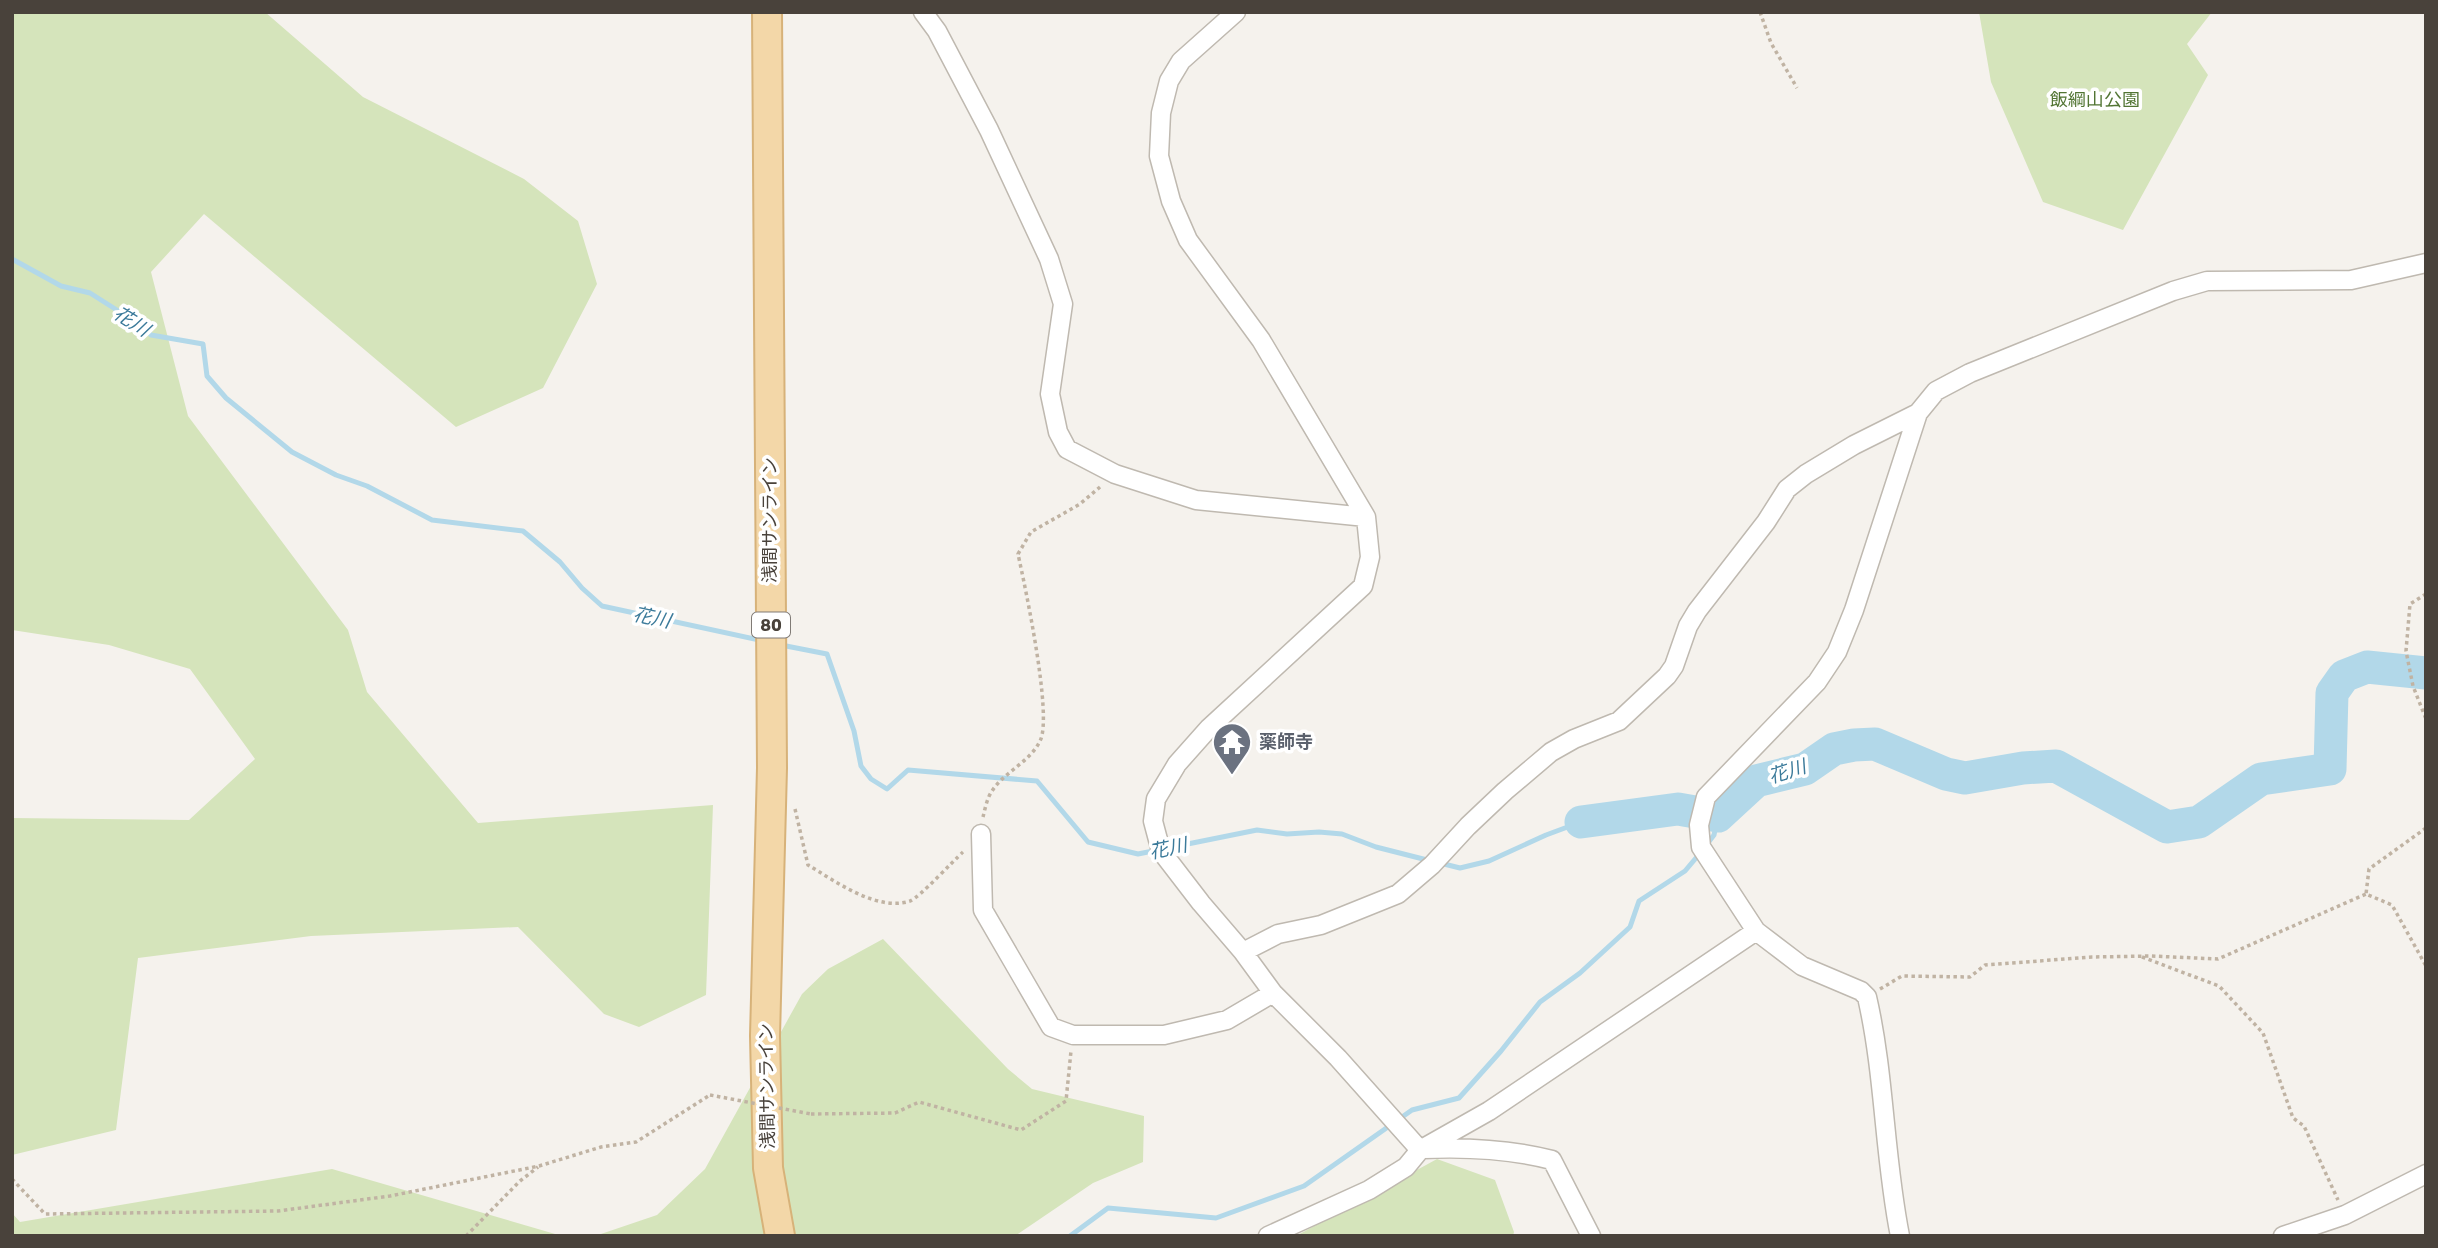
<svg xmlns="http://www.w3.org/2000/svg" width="2438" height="1248" viewBox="0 0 2438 1248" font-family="Rubik,'Noto Sans JP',sans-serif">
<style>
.green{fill:#d5e4bb}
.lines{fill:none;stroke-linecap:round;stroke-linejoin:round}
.stream{stroke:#b2d8e9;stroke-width:5}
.river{stroke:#b2d8e9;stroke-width:33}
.minor-casing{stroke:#bfb9b0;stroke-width:21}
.primary-casing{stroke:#d7b279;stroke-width:32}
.path{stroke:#c0b3a3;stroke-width:3.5;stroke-dasharray:3.5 3.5;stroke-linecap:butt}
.minor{stroke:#fff;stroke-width:18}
.primary{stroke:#f3d7a8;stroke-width:28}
.path-bridge{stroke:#c0b3a3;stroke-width:3.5;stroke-dasharray:3.5 3.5;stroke-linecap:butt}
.labels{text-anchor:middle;stroke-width:7;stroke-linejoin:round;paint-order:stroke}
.shield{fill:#fff;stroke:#807b76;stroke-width:2}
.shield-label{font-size:16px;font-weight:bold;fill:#49423b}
.park-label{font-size:18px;fill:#527534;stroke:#fff}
.street-label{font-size:18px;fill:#49423b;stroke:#fff}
.worship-label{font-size:18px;font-weight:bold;fill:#5b616d;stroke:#fff;text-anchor:start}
.water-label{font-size:19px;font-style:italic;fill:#3b7a9a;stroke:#fff}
</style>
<rect width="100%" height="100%" fill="#f5f2ed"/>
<path class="green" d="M12 12H265L363 97 524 179 578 221 597 284 543 388 456 427 204 214 151 272 188 416 348 630 367 692 478 823 713 805 706 995 639 1027 604 1014 518 927 311 936 138 958 116 1130 12 1155V818L189 820 255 759 190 669 109 645 12 630Z
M1979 12H2212L2187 44 2208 75 2123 230 2043 202 1991 82Z
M883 939 1008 1069 1032 1089 1144 1116 1143 1162 1093 1183 1015 1236H595L657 1215 705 1169 802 994 828 969Z
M1437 1159 1495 1180 1514 1232 1513 1236H1296Z
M332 1169 562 1236H12V1213L20 1222Z"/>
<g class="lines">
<path class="stream" d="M12 259 61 286 90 293 142 326 151 335 203 344 207 376 226 398 292 452 336 475 367 486 432 520 523 531 560 562 582 588 602 606 764 641
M781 645 827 654 854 731 861 766 871 779 887 789 908 770 1037 781 1088 842 1138 854 1257 830 1287 834 1319 832 1342 834 1376 847 1431 861
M1707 844 1714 835 1718 816
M1440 863 1460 868 1489 861 1546 835 1581 822
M1070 1236 1108 1208 1216 1218 1304 1186 1412 1110 1459 1098 1501 1051 1540 1002 1580 973 1630 927 1639 901 1685 871 1701 852"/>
<path class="river" d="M1581 822 1678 809 1718 816 1756 781 1805 769 1834 749 1854 745 1875 744 1946 774 1965 778 2023 768 2056 766 2167 827 2199 822 2261 779 2330 769 2332 693 2344 676 2367 667 2426 673"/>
<g class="minor-casing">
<path id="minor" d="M923 12 937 31 989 130 1049 259 1063 304 1050 394 1058 432 1067 449 1115 474 1196 500 1366 517
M1236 12 1181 61 1169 81 1161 113 1159 156 1171 201 1188 240 1261 340 1366 517 1370 557 1363 586 1209 728 1177 764 1156 799 1153 821 1161 851 1201 903 1243 952 1273 993 1338 1058 1420 1150
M981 834 983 910 1051 1027 1073 1035H1164L1227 1020 1273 993
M1243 952 1278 934 1321 925 1398 894 1432 865 1468 826 1505 791 1551 752 1574 739 1619 721 1667 676 1674 666 1688 626 1697 611 1766 522 1787 489 1806 474 1854 445 1918 413
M1423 1149C1467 1147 1509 1149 1552 1160L1591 1236
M1268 1236 1369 1190 1406 1167 1420 1150 1489 1111 1756 931
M1900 1236C1884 1157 1885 1075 1867 997L1861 991 1802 966 1756 931 1701 847 1699 825 1706 797 1817 682 1837 652 1854 610 1918 413 1936 391 1970 373 2173 291 2207 281 2351 280 2426 263
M2283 1236 2345 1215 2426 1174"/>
</g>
<g class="primary-casing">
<path id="primary" d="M767 12 772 768 765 1036 768 1168 780 1236"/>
</g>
<path class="path" d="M1760 12 1771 43 1797 88
M2426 594 2410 604 2406 651 2413 686 2426 719
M795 809 808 865C835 881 877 912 910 901 920 897 953 861 963 852
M983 817C985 809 987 798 992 791 1004 772 1030 762 1040 741 1053 717 1025 586 1018 554L1031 532 1080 504 1100 487
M2426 828 2369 869 2366 894 2392 905 2426 966
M2142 957 2219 986 2263 1033 2293 1118 2304 1126 2338 1200
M1880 989 1902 976 1970 977 1985 965 2092 957 2151 956 2218 959 2366 894
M811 1114 895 1113 919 1102 1021 1130 1066 1101 1071 1051
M12 1179 45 1214 278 1211 390 1196 539 1166 601 1147 636 1142 710 1095
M466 1236 520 1181 538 1167"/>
<use href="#minor" class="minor"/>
<use href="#primary" class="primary"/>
<path class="path-bridge" d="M710 1095 811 1114"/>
</g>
<defs>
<g id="temple-pin" transform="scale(2.0125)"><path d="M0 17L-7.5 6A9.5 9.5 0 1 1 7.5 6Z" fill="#6b7280" stroke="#fff"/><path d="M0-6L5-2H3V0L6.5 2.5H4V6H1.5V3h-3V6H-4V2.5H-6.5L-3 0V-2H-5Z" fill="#fff"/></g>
</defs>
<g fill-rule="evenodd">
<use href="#temple-pin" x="1232" y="742"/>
</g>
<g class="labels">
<rect class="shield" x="752" y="612.5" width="38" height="25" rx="5"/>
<g class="shield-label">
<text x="771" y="631">80</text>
</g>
<g class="park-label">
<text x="2095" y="106">飯綱山公園</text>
</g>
<g class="street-label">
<text transform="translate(770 520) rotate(-90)" y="6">浅間サンライン</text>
<text transform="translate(767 1086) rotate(-91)" y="6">浅間サンライン</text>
</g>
<g class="worship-label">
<text x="1259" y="748">薬師寺</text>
</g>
<g class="water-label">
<text transform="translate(132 321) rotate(32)" y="7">花川</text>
<text transform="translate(652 617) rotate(12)" y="7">花川</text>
<text transform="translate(1787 771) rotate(-18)" y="7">花川</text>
<text transform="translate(1168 848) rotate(-12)" y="7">花川</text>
</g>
</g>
<rect width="2438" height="1248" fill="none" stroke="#49423b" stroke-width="28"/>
</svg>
